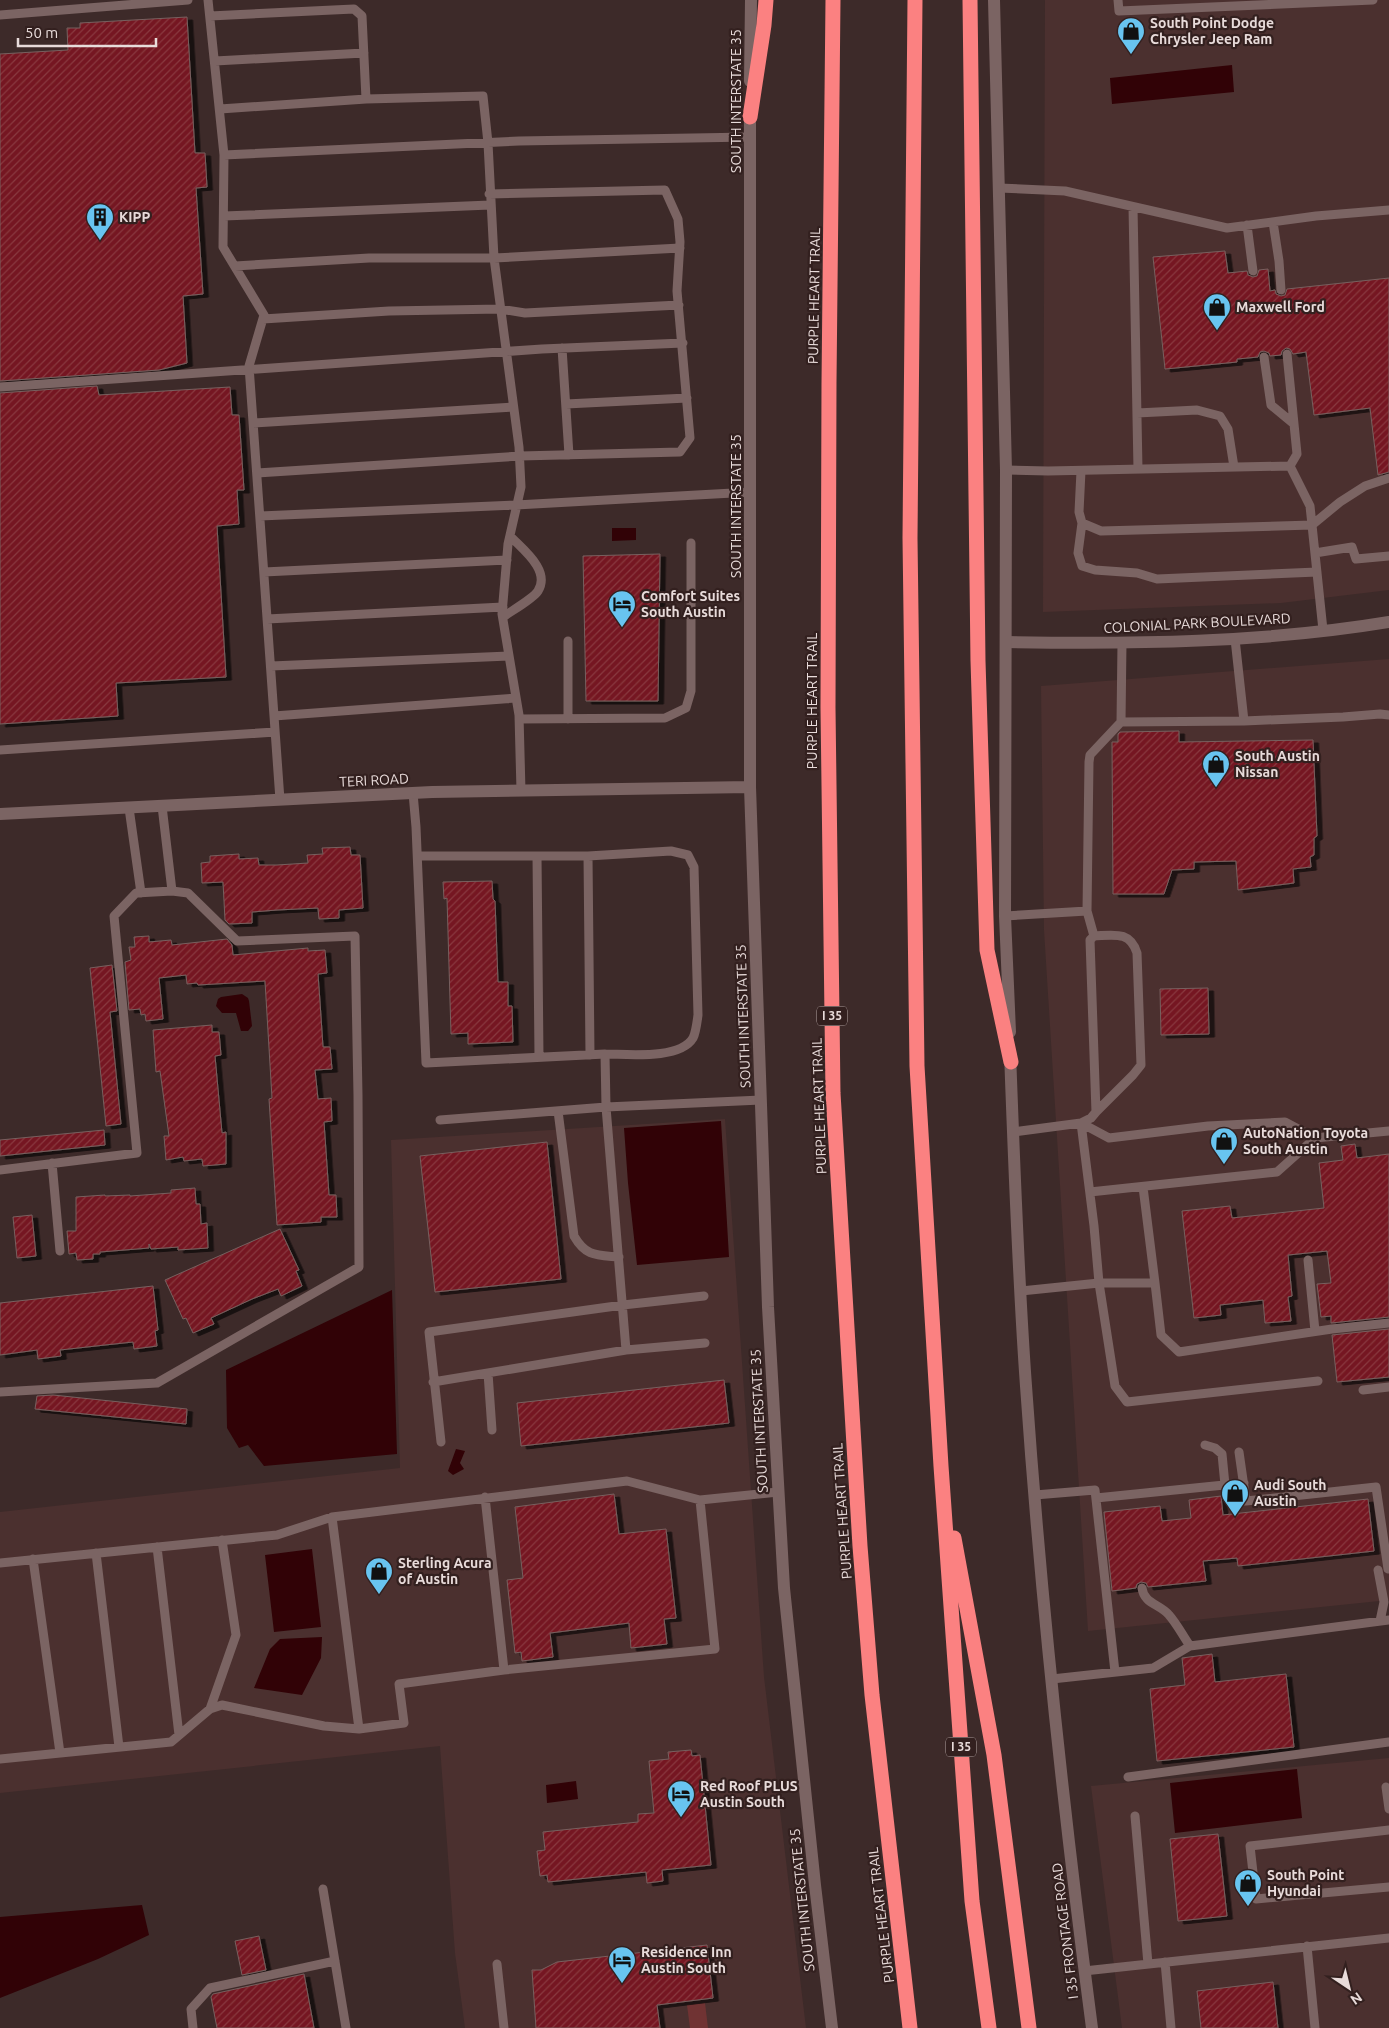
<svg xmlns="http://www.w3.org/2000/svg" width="1389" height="2028" viewBox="0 0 1389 2028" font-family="Ubuntu,sans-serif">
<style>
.built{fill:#4b302f}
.pitch{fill:#703333}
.water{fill:#310206}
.building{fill:url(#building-hatch);stroke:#77605f;filter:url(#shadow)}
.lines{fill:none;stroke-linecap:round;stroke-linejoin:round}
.lane{stroke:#7b6463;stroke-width:9}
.street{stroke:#7b6463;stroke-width:12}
.secondary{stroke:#7b6463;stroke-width:12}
.highway{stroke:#fb8181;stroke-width:15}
.labels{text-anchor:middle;stroke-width:4.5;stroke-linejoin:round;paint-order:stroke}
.shield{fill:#33201f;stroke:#b2a3a2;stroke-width:1}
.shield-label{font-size:12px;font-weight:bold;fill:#e8dbda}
.poi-label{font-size:14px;font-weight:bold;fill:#e8dbda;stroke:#33201f;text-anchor:start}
.street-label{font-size:14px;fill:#e8dbda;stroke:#33201f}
</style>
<defs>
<pattern id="building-hatch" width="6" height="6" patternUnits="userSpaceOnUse" patternTransform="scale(1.25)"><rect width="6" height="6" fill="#751720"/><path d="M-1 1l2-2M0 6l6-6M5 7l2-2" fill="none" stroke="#893840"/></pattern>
<filter id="shadow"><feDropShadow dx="5.5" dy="3" stdDeviation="0" flood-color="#0009"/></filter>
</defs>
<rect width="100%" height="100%" fill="#3d2a29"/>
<path class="built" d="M1045 0H1389V590L1281 603 1043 612Z
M1389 659V1600L1088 1631 1044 930 1041 686Z
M725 1119 764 1677 806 2028H465L455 1953 440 1746 0 1793V1512L400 1468 391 1140Z
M1389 1758V2028H1122L1091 1786Z"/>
<path class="pitch" d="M705 2003 708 2028H690L687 2005Z"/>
<path class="water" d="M1232 65 1234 92 1112 104 1110 78Z
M612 528H636V540L612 541Z
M242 994 248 998 249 1001 252 1026 248 1031H241L236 1013H222L216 1006 218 999 221 997Z
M721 1121 729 1257 637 1265 628 1183 624 1128Z
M392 1290 397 1454 264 1466 248 1445 239 1448 227 1428 226 1370Z
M456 1449 465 1451 460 1463 464 1469 453 1475 448 1471Z
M312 1549 321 1627 274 1632 265 1555Z
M322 1637 321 1658 302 1695 254 1688 270 1649 280 1639Z
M1297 1769 1302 1818 1175 1833 1170 1783Z
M576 1781 578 1799 547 1803 546 1785Z
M142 1905 149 1935 98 1959 0 1998V1917Z"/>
<path class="building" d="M187 17 195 153H205L207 187 196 188 203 294 183 296 187 363 159 370 0 381V54L68 50 67 28H80V23Z
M1225 251 1228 273 1247 271 1248 275 1253 277 1257 276 1259 270 1268 269 1270 291 1275 290 1276 294 1281 296 1285 295 1287 289 1389 278V472L1378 475 1370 408 1314 415 1306 352 1293 354 1290 349 1286 348 1282 351 1281 355 1270 356 1269 353 1264 351 1260 352 1258 357 1237 359V362L1165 369 1153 257Z
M97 386 99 395 230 387 232 415H239L244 490H237L239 524 217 526 226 677 116 683 118 716 0 724V393Z
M660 554 658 701H586L583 556Z
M1179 731V742L1313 740 1317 836 1314 838V855L1310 857 1311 867 1293 869 1294 883 1238 890 1236 861 1194 862V869L1172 870 1164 894H1113L1112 742H1118V734L1120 732Z
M350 847 351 855H360L363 908 339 910V918L319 919 318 908 277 910 252 912V923L229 924 225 920 223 882 202 883 201 863 210 862V856L239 854V859L258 858 259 865H277L308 863 307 855 323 854 322 848Z
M492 881 493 899 495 901 498 982H508V1006H512L513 1042 468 1044V1033L451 1034 447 898 444 899 443 882Z
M149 936V942L171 940 172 945 227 939 232 945 233 955 308 948V951L325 950 327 973 318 974 320 1002 323 1047H330L332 1069 315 1070 318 1099 331 1098 332 1121 324 1122 329 1195H336L337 1217H321V1222L277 1225 269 1099 272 1098 265 981 198 985 197 983 187 984 186 975 159 978 163 1019 146 1021 145 1014 141 1015 140 1009 129 1010 125 962 131 960 129 947H135L134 937Z
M112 965 117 1011 110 1012 121 1124 106 1126 90 968Z
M1208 988 1209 1034 1161 1035 1160 989Z
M212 1025V1032H219L221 1055 215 1056 222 1133 226 1132V1164L203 1166 202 1159 184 1161 183 1157 166 1160 164 1136H169L160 1071 156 1072 153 1030Z
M104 1130 105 1145 0 1156V1140Z
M547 1142 561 1279 435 1292 420 1156Z
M1355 1144 1357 1158 1389 1154V1317L1331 1323V1316L1321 1317 1317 1284 1331 1283 1327 1251 1288 1255 1292 1296 1288 1297 1291 1321 1265 1323 1263 1300 1220 1305 1221 1315 1194 1318 1182 1211 1230 1206 1232 1218 1324 1208 1319 1163 1343 1160 1341 1146Z
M195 1188 196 1204H200L201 1224 207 1223 208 1248 178 1250V1247L151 1249 149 1244V1248L100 1252V1254H93V1259L77 1260 76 1253 69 1254 67 1231H76V1197L105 1195V1196L130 1195V1196L171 1193V1190Z
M32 1215 36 1256 17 1258 13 1217Z
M280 1229 299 1270 296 1271 302 1286 281 1296 278 1289 252 1299 211 1318 214 1324 193 1333 186 1318 183 1319 165 1280Z
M153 1286 158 1330 155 1331 157 1346 134 1349 133 1342 105 1345 60 1350 61 1356 38 1359 37 1350 0 1355V1303Z
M1389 1329V1377L1337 1382 1332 1335Z
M724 1380 729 1423 521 1446 517 1403Z
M53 1395 187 1409 186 1424 35 1409 37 1396Z
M614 1494 619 1534 666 1529 676 1618 664 1619 667 1644 631 1648 629 1623 550 1633 553 1657 522 1661 521 1652 515 1653 507 1580 523 1578 515 1507Z
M1221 1496 1223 1515 1368 1499 1374 1551 1238 1566 1237 1558 1203 1561 1206 1581 1148 1587 1146 1583 1141 1582 1137 1584 1136 1588 1112 1591 1104 1512 1160 1506 1162 1521 1191 1518 1189 1500Z
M1212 1654 1215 1682 1286 1674 1294 1747 1157 1761 1150 1689 1185 1685 1182 1658Z
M691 1750 692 1756 700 1755 711 1865 662 1870 663 1881 647 1883 646 1872 548 1882 547 1875 540 1876 537 1851 545 1850 543 1832 638 1822V1814L654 1813 649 1761 669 1759 668 1752Z
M1218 1834 1227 1916 1178 1921 1170 1839Z
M259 1936 266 1970 242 1975 235 1941Z
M707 1945 713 1998 657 2005 660 2028H536L532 1970H541L557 1962Z
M304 1974 314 2028H217L211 1997 213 1994Z
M1273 1982 1278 2028H1201L1197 1991Z"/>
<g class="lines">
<path class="lane" d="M208 0 224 155
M1118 0 1119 11 1373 0
M0 15 188 0
M210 16 354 9 362 16 366 99 483 96 488 143 494 258 519 447 521 487 508 544 502 614 519 715 521 791
M215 61 364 53
M220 109 366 99
M999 188 1065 191 1227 228 1316 216 1389 210
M1133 207 1138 469
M224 216 490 205
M1273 222 1279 261 1281 290
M1247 225 1253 271
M235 266 369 258H494L680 248
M263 319 389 311 500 309 525 313 679 305
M562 348 569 455
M1287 354 1297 454 1290 466
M1264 357 1271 405 1294 424
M0 387 542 349 683 343
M566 404 687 398
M1137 413 1197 410 1220 416 1228 429 1234 467
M253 423 513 407
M1006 470 1048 471 1290 466 1310 506 1323 630
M1081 471 1079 512 1082 523 1101 531 1312 525 1340 502 1365 486 1389 478
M257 473 520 456 680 452 690 438 677 291 680 242 678 219 665 190 489 194
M260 516 516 505 751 492
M1082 523 1078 553 1082 566 1095 570 1137 573 1157 579 1317 572
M1315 553 1352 547 1356 559 1389 556
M264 572 507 560
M503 617C511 611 533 599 538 591 551 570 522 549 510 536
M267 619 503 607
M1235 639 1244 721 1343 717 1380 714 1389 715
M271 666 509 656
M274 716 516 698
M519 719 665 718 686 708 691 691V543
M568 719V641
M1121 722 1244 721
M0 750 275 732
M413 793 416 827 426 1063 605 1054 606 1107 440 1120
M280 800 249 366 264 315 223 247 224 155 519 141 750 137
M162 806 172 891
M129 808 141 893
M418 856H588L590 1055
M537 856 539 1057
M588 856 671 851 688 855 694 867 698 1015C697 1022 696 1032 693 1038 680 1060 627 1054 605 1054
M1087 911 1094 936
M1005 916 1087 911 1089 762 1090 755 1121 722 1122 643
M558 1111 574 1236C586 1257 597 1255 619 1257
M1081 1123 1094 1226 1099 1283 1115 1386 1127 1402 1318 1381
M1081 1123 1109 1138 1208 1126 1285 1122 1315 1138 1389 1131
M1013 1132 1081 1123 1091 1118 1096 1112 1090 940 1094 936C1115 935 1130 931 1137 953L1141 1065 1133 1075 1096 1112
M52 1163 60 1251
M0 1170 137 1153 114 916 136 893 172 891 188 893 237 941 355 936 358 1095 359 1267 157 1383 0 1392
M1143 1187 1155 1283
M1090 1192 1277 1172 1315 1138
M1308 1260 1315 1331
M1021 1291 1099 1283H1155L1161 1335 1179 1352 1332 1329 1389 1323
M626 1350 606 1107 761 1100
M488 1373 492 1430
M433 1382 626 1350 705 1343
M1363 1390 1389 1387
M441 1442 429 1332 623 1305 704 1296
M1205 1445 1215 1448 1222 1454 1225 1485
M1239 1452 1246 1501 1376 1487 1388 1569
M1035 1495 1095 1490 1115 1672
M485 1497 504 1670
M1096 1498 1244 1483
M700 1500 715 1649 504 1670 399 1684 404 1723 359 1729 332 1517 627 1481 700 1500 778 1492
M157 1547 179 1735
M96 1553 119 1747
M33 1559 60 1753
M0 1563 277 1535 332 1517
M1378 1570 1384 1602 1380 1621
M1142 1588C1144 1604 1160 1604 1169 1615 1177 1624 1183 1636 1190 1646
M1052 1679 1153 1668 1190 1646 1389 1620
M210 1709 236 1635 222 1540
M0 1759 171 1742 210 1709 222 1705 324 1726 359 1729
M1128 1777 1389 1742
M1386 1787 1389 1809
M1135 1816 1148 1964
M1389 1830 1250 1846 1256 1899 1389 1887
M323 1889 346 2028
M1307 1946 1315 2028
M1165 1962 1171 2028
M497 1964 504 2028
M1084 1971 1389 1938
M193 2028 191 2009 210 1988 335 1961"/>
<path class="street" d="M1006 642C1134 644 1263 643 1389 622"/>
<path class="secondary" d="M994 0 1006 470 1005 916 1010 1032
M750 81 751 0
M750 109V787L768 1307 784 1588 815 1885 832 2028
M0 814 432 792 750 787
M1010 1052C1014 1163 1018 1275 1026 1386 1041 1601 1064 1815 1092 2028"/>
<path class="highway" d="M833 0 829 383 828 708 833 1093 860 1546 872 1695 910 2028
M915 0 910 538 917 1066 941 1466 972 1901 989 2028
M970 0 978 661 987 950 1011 1062
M750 117 764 25 766 0
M954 1538 994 1755 1029 2028"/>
</g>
<defs>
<g id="shop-pin" transform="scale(1.4375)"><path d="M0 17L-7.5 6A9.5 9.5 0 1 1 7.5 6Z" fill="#68c4f0" stroke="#33201f"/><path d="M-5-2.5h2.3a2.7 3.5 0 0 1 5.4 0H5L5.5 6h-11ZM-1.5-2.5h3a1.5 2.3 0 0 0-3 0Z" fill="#111"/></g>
<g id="building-pin" transform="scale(1.4375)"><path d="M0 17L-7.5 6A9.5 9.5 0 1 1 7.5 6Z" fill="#68c4f0" stroke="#33201f"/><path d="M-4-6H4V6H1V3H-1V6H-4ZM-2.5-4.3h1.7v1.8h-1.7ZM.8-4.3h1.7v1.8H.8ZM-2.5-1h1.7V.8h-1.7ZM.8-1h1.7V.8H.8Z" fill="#111"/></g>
<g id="hotel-pin" transform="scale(1.4375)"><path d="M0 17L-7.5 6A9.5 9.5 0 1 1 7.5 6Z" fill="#68c4f0" stroke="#33201f"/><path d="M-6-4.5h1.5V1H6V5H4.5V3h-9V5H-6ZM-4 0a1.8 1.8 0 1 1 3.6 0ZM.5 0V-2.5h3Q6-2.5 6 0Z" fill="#111"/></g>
</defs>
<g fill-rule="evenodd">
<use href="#shop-pin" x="1131" y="31"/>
<use href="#building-pin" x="100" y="217"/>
<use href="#shop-pin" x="1217" y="307"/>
<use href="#hotel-pin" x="622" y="604"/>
<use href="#shop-pin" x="1216" y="764"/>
<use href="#shop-pin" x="1224" y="1141"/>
<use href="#shop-pin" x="1235" y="1493"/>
<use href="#shop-pin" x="379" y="1571"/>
<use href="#hotel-pin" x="681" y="1794"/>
<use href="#shop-pin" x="1248" y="1883"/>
<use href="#hotel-pin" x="622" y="1960"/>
</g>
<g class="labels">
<g class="shield">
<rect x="817" y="1006.5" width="30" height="19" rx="4"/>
<rect x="946" y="1737.5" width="30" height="19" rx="4"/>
</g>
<g class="shield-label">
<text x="832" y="1020">I 35</text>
<text x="961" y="1751">I 35</text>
</g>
<g class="poi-label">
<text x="1150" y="28">South Point Dodge<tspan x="1150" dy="16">Chrysler Jeep Ram</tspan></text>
<text x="119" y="222">KIPP</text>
<text x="1236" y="312">Maxwell Ford</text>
<text x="641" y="601">Comfort Suites<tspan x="641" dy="16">South Austin</tspan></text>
<text x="1235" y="761">South Austin<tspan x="1235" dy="16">Nissan</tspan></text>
<text x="1243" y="1138">AutoNation Toyota<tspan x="1243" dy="16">South Austin</tspan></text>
<text x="1254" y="1490">Audi South<tspan x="1254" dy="16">Austin</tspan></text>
<text x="398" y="1568">Sterling Acura<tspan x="398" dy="16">of Austin</tspan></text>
<text x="700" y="1791">Red Roof PLUS<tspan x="700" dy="16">Austin South</tspan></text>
<text x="1267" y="1880">South Point<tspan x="1267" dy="16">Hyundai</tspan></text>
<text x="641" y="1957">Residence Inn<tspan x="641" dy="16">Austin South</tspan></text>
</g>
<g class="street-label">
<text transform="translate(736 101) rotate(-90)" y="5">SOUTH INTERSTATE 35</text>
<text transform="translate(814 296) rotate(-89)" y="5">PURPLE HEART TRAIL</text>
<text transform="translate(736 506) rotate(-90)" y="5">SOUTH INTERSTATE 35</text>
<text transform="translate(1197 623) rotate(-3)" y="5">COLONIAL PARK BOULEVARD</text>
<text transform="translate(812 701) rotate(-90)" y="5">PURPLE HEART TRAIL</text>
<text transform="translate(374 780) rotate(-3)" y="5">TERI ROAD</text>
<text transform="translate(743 1016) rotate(-92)" y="5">SOUTH INTERSTATE 35</text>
<text transform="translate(819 1106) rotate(-92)" y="5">PURPLE HEART TRAIL</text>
<text transform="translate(759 1421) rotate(-93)" y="5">SOUTH INTERSTATE 35</text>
<text transform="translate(842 1511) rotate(-94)" y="5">PURPLE HEART TRAIL</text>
<text transform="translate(802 1900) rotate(-96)" y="5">SOUTH INTERSTATE 35</text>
<text transform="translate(881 1915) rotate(-97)" y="5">PURPLE HEART TRAIL</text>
<text transform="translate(1065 1931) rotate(-97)" y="5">I 35 FRONTAGE ROAD</text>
</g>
</g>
<g transform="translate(1349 1988) rotate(145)" stroke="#33201f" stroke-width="4" paint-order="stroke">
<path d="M0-4L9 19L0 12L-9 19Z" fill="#e8dbda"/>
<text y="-8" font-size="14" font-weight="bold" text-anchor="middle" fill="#e8dbda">N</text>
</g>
<path d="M18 38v8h138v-8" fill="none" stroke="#e8dbda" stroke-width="2.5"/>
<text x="25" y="38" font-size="15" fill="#e8dbda" stroke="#33201f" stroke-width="4" paint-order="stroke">50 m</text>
</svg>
